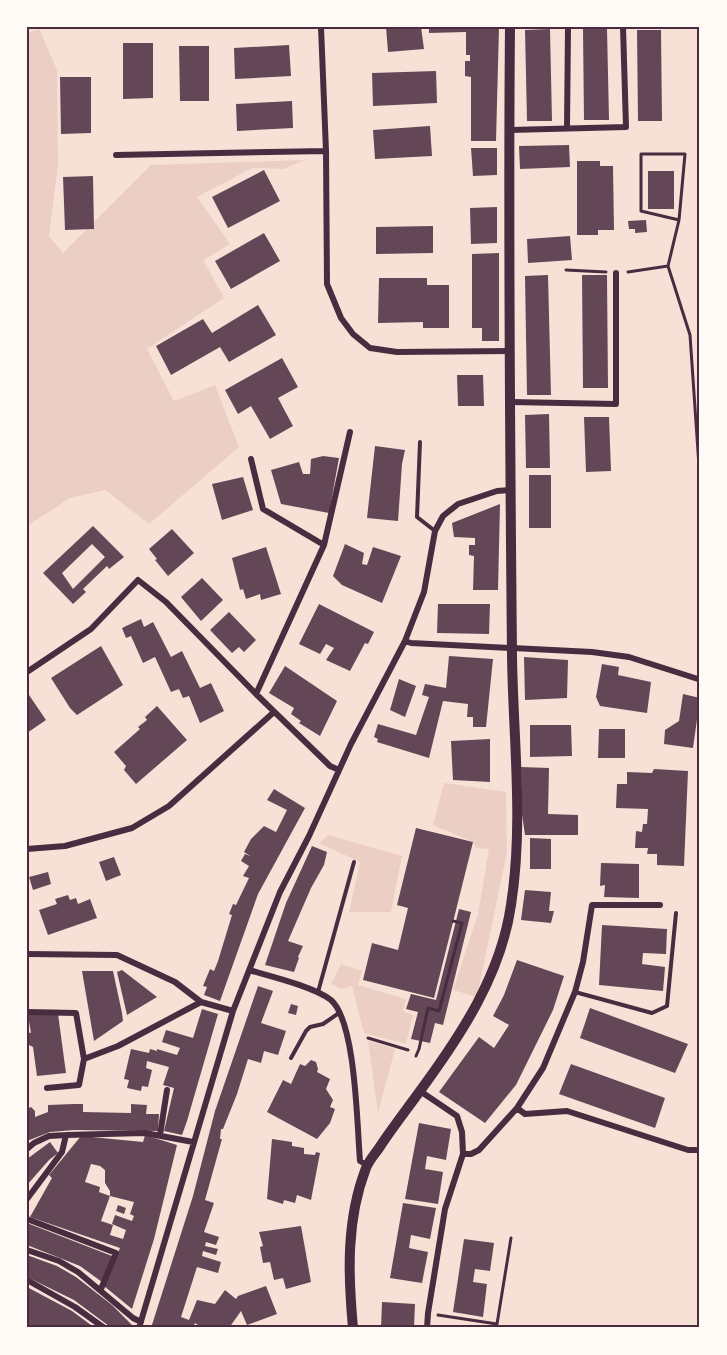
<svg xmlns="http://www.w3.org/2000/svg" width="727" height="1355" viewBox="0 0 727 1355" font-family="'PT Sans Narrow',sans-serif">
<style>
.green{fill:#ebcfc5}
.building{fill:#644757;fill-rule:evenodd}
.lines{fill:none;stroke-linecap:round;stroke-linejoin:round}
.path{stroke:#4a2c40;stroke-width:3}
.service{stroke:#4a2c40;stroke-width:4}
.minor{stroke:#4a2c40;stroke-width:6}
.secondary{stroke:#4a2c40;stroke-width:10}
.neatline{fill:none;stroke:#4a2c40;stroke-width:2}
</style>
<rect width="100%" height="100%" fill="#f7e1d7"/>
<path class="green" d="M39 29 57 70 58 165 49 236 63 253 151 165 304 160 284 169 252 168 197 197 230 244 203 260 224 298 147 349 174 401 215 385 239 447 149 524 105 490 70 498 27 526V33Z
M444 783 506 792 507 852 477 997 453 990 478 914 489 849 476 848 473 842 433 825Z
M328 835 402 856 391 912H349L360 862 319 843Z
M341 964 362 971 358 985 406 999 403 1011 413 1015 406 1044 364 1033 352 986 341 989 331 984Z
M368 1041 395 1049 378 1113Z"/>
<path class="building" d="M386 27H421L424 49 388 52Z
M429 27H499L496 141H471V77L465 76V61H470V55H466V32L429 33Z
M607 28 609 120H584L583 29Z
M550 29 552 121H527L525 30Z
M637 30H661L662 121H638Z
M123 43H153V98L123 99Z
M289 45 291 76 235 79 234 48Z
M179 46H209V101H180Z
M436 71 437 103 373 106 372 73Z
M60 77H91V133L61 134Z
M292 101 293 128 237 131 236 104Z
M430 126 432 156 375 159 373 130Z
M569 145 570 167 520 169 519 146Z
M471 148H497V175L473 176Z
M577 161H600V166H613L614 230H598V235H577Z
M264 170 280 201 228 228 212 197Z
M648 171H674V209H648Z
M93 176 94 229 65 230 63 177Z
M497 207V243L471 244 470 208Z
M646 220 647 232 635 233V229H629L628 221Z
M433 226V253L376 254V227Z
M264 233 280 261 231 289 215 261Z
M570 236 572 260 528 263 527 239Z
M499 253V341H482V328H472V254Z
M548 275 551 395H527L525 276Z
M582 275H607L608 388H583Z
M379 278H427V285H449V328H423V322L378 323Z
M258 305 276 335 229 362 220 347 171 375 156 346 203 319 212 333Z
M282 358 298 387 278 398 293 426 270 439 251 406 238 414 225 390Z
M457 375H483L484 406H458Z
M549 414 550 468H526L525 415Z
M584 417H609L611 471 586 472Z
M375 446 405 450 402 464 398 521 367 518Z
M323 456 339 458 329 513 281 504 271 470 299 462 303 474H310L311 459Z
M529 475H551V528H529Z
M243 477 253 510 222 520 212 484Z
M500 504 498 590H473L474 556 469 555V545H475V538L454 537 452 523Z
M93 526 124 557 109 569 107 566 83 589 86 592 73 604 43 573ZM92 544 105 557 73 589 62 573Z
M172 529 194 553 168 576 155 560 157 559 149 549Z
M345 544 364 553 362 564 367 565 373 547 401 556 382 603 342 585 333 576Z
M266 547 281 594 261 600 260 594 246 599 243 589 240 590 232 558Z
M202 578 223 600 201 621 181 597Z
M319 604 374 632 368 644 365 643 350 671 326 660 334 648 326 644 320 654 299 644Z
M438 604H490L489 634 437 633Z
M229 612 256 640 244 652 239 647 232 653 210 630Z
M141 619 144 627 153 622 171 657 182 651 200 688 211 683 224 711 200 723 189 696 183 698 179 689 171 692 155 657 143 663 131 636 126 638 122 628Z
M101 646 123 685 77 715 70 708 51 678Z
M449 656 493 659 486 727H473V717H467L468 704 443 701 429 758 377 742 378 739 374 737 378 724 416 735 429 697 422 695 425 684 446 688Z
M524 657 568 660 567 698 525 700Z
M602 664 619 667 618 675 651 682 647 713 600 706 596 697Z
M285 666 337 701 320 736 299 723 301 721 291 714 294 708 269 693Z
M399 679 416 686 405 717 390 710Z
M27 692 46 720 27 733Z
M683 694 700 698 693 748 664 744 665 730 679 721Z
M157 706 187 740 136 784 124 770 126 766 114 752 140 729 138 727 147 720 145 717Z
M530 725H571L572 756 530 757Z
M599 729H625V758H598Z
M490 739V782L453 780 451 741Z
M521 767 549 768 548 814 578 815V835H525L522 814Z
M654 769 688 771 684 866 657 865V854H647L648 848H635L636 831 642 832 643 824H647L648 809 616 808 617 784H627V772L652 773Z
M274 789 305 808 258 894 220 1001 204 995 207 987 203 986 210 969 214 971 218 961 232 915 229 914 233 904 236 905 249 878 243 876 249 866 241 861 245 854 250 856 244 852 251 839 264 826 276 832 287 810 267 800Z
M416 828 473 842 434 998 363 980 372 943 398 950 408 908 397 905Z
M530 838 551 839V869H530Z
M312 846 327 852 324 865 311 888 288 941 303 946 298 957 299 958 294 972 265 965 286 903Z
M114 857 121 875 106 881 99 862Z
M601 863 639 864V898L604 897 605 885 600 886Z
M48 872 51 884 33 890 29 877Z
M525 890 551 892 549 911H554L551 923 521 920Z
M68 895 70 900 76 898 78 904 90 899 97 918 48 935 39 910 57 904 55 899Z
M459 909 471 912 443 1025 435 1023 430 1043 411 1039 418 1012 406 1009 411 994 436 1000Z
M602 925 667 929 666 954 643 953 642 964 665 967 663 991 599 985Z
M517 960 564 976 553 1010 516 1085 485 1123 439 1092 479 1037 494 1048 509 1025 493 1016 504 995Z
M122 970 157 997 127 1015 117 972Z
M82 971H113L122 1013 123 1021 94 1041Z
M258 986 273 991 261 1023 286 1031 278 1055 264 1051 261 1063 248 1059 237 1094 223 1129H221L220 1139H222L205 1200 214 1203 204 1232 219 1237 216 1245 206 1242 205 1246 218 1249 216 1255 203 1251 202 1256 221 1262 218 1273 197 1267 181 1317 189 1320 197 1300 215 1304 225 1290 236 1299 238 1296 266 1286 277 1314 247 1325 241 1311 229 1328H202L195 1323 193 1328 177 1325 176 1328H151L193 1196 215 1111Z
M291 1004 298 1006 296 1015 288 1013Z
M590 1008 688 1044 675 1073 580 1038Z
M202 1009 218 1014 187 1121 182 1135 164 1131 174 1088 163 1085 169 1067 147 1061 146 1068 152 1070 148 1087 142 1086 141 1091 127 1088 129 1080 124 1079 131 1049 149 1053 150 1049 157 1051V1049L177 1055 180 1048 162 1042 166 1030 193 1038Z
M58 1014 66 1073 37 1076 33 1047 27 1044V1032L31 1033 28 1015Z
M311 1060 316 1062 318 1069 317 1072 330 1079 326 1089 333 1100 330 1107 335 1109 330 1123 317 1139 267 1112 283 1080 291 1084 300 1064 305 1066Z
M571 1064 665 1098 655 1128 559 1094Z
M74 1104H83V1112L131 1113V1104L147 1105 146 1114H159L158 1131 74 1130 50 1132 27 1141V1109L31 1107 35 1111V1117L48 1112V1105Z
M419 1123 451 1129 446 1160 427 1156 425 1169 443 1172 438 1204 405 1199Z
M145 1135 177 1145 154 1239 132 1309 104 1286 120 1248 30 1217 52 1178 49 1175 81 1136 143 1142ZM91 1164 100 1166 105 1170V1183L110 1191V1196L134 1202 130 1214 134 1216 132 1221 115 1215 112 1224 126 1230 123 1239 110 1235 113 1225 101 1221 110 1196 99 1192 100 1187 85 1182Z
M272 1139 292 1142V1146L304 1148V1154L315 1155 316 1152 320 1153 311 1200 297 1195 295 1203 284 1200 283 1204 267 1199Z
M50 1142 58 1153 49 1160 27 1185V1159Z
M403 1203 436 1208 430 1239 411 1235 409 1248 428 1252 422 1283 390 1278Z
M118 1205 126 1208 124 1214 116 1211Z
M27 1223 112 1256 102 1282 80 1266 27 1245Z
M301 1226 311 1282 286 1289 283 1278 274 1280 270 1262 263 1263 260 1247 263 1246 259 1232Z
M464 1239 494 1243 490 1271 475 1269 473 1282 487 1284 483 1317 453 1312Z
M27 1255 57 1266 76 1277 112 1305 132 1325 131 1328H108L109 1326 74 1300 27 1277Z
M27 1287 72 1311 95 1328H27Z
M382 1302 415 1304 414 1328H381Z"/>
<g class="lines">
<path class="path" d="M668 266 690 335 700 481
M566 270 606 272
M628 272 668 266 679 220 641 211V154H685L679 220
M368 1038 408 1050
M416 1056 419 1049 428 1008 439 1011 462 923 453 921
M438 1315 497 1324 511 1238"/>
<path class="service" d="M420 442 417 517 435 531
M318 992 354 862
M575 992 652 1013 667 1006 676 913
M291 1058 306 1031 310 1027 323 1024 339 1013"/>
<path class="minor" d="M321 27 326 151 327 284 341 318 353 334 370 348 397 352 510 351
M567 128 568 27
M510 130 626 127 623 27
M116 155 326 151
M510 402 616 404V273
M251 459 263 509 324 545
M405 641 411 643 592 652 629 657 698 679
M27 672 91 629 138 580 166 602 256 694 330 766 339 770
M256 694 324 545 350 432
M27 849 65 846 132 828 169 806 274 712
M27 954 117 955 175 982 201 1002 233 1011
M249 970C270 976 315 987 331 1000 356 1022 357 1126 360 1161L367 1165
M27 1012 76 1013 84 1059
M47 1088 79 1085 84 1059 118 1046 201 1002
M420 1091 457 1116 462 1132 463 1154 445 1209 428 1313 427 1328
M517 1108 525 1114 567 1111 688 1150H700
M160 1135 167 1090
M27 1149 34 1143 49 1136 66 1135 145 1133 193 1142
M463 1154H471L479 1150 517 1108 543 1068 575 992 583 962 592 905H660
M27 1199 62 1152 66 1135
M27 1219 116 1253 101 1289
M27 1250 59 1261 78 1272 133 1318 141 1322
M27 1280 75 1307 103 1327
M139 1328 233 1011 280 892 309 836 351 744 405 641 424 592 435 531 443 516 458 504 497 491 511 490"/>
<path class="secondary" d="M353 1328C348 1274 346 1220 366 1168 369 1160 376 1153 381 1145 393 1127 407 1109 420 1091 461 1035 501 975 511 905 524 822 513 738 512 655 510 446 508 236 510 27"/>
</g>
<rect width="727" height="1355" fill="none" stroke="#fffaf5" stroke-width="57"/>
<rect x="28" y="28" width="670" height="1298" class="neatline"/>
</svg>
